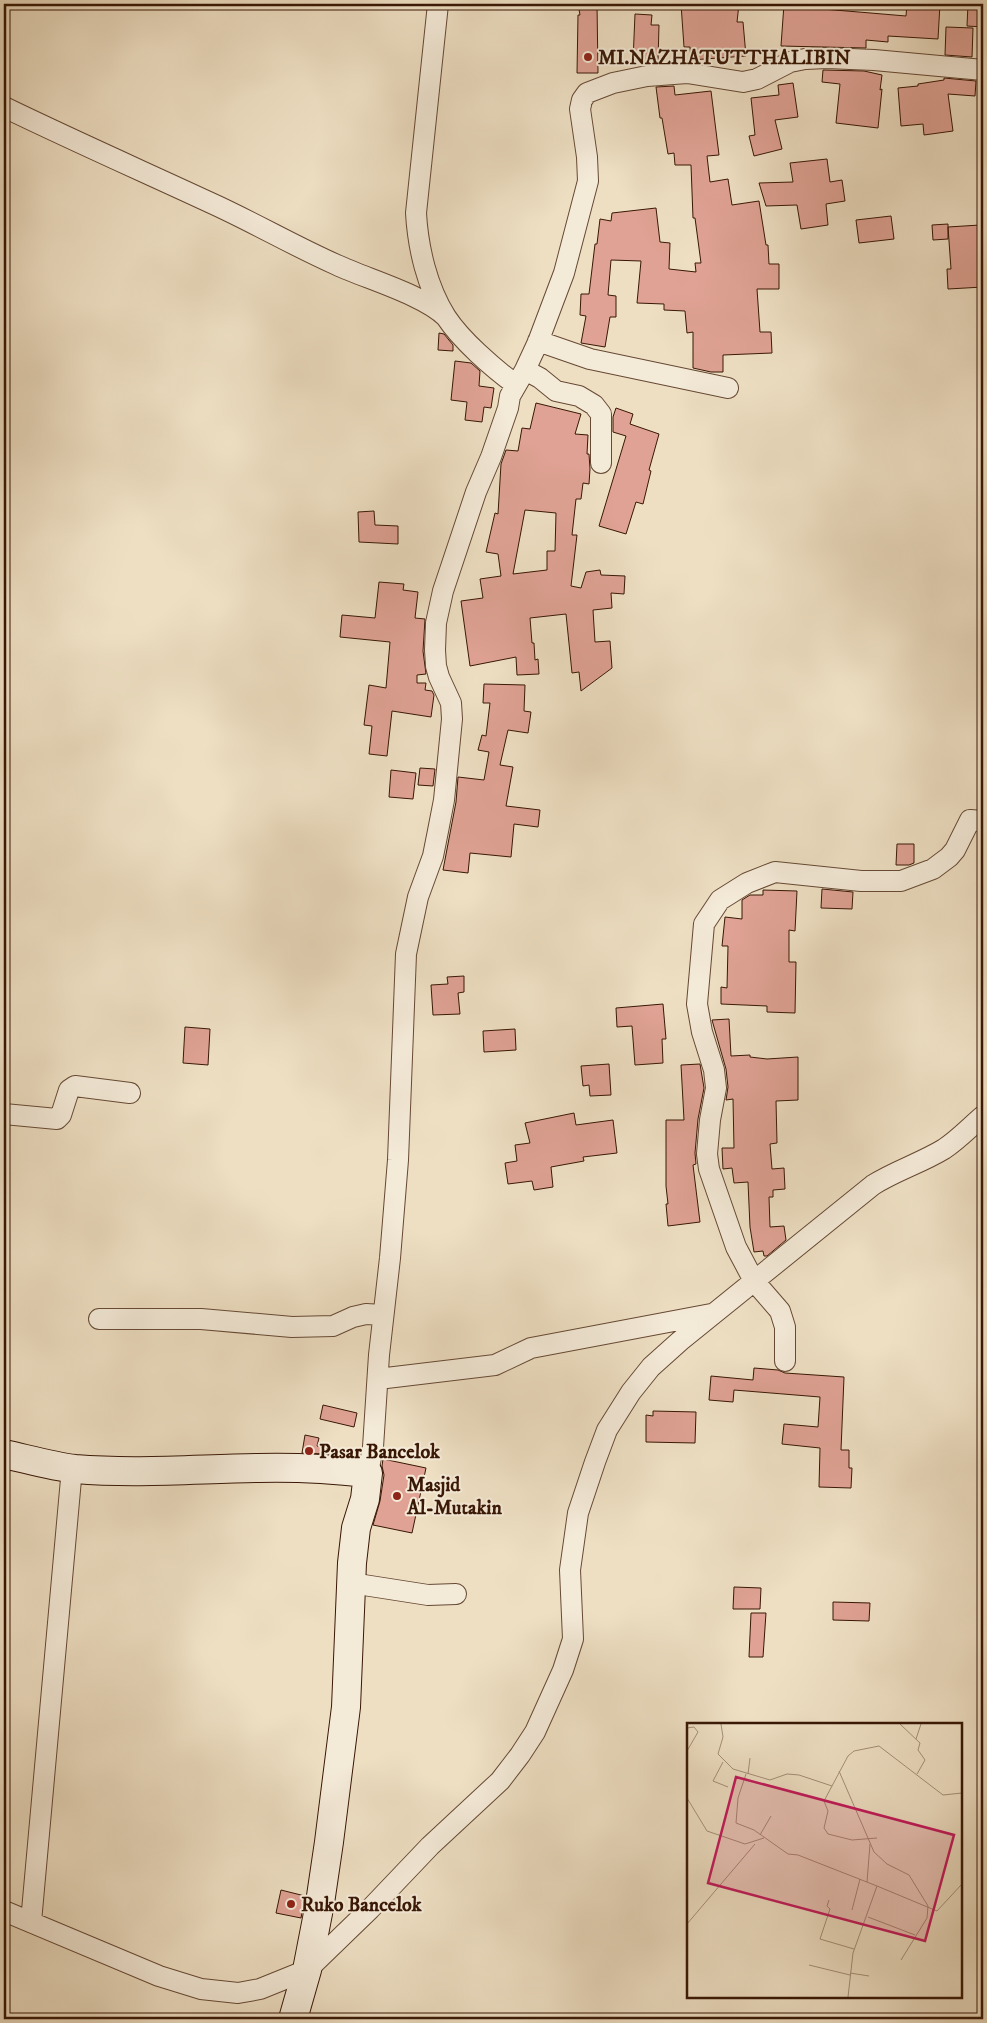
<svg xmlns="http://www.w3.org/2000/svg" width="987" height="2023" viewBox="0 0 987 2023" font-family="'IM FELL DW Pica',serif">
<style>
.building{fill:#dfa294;stroke:#381705;fill-rule:evenodd}
.lines{fill:none;stroke-linecap:round;stroke-linejoin:round}
.street-casing{stroke:#664934;stroke-width:22}
.secondary-casing{stroke:#381705;stroke-width:30}
.street{stroke:#f4ead8;stroke-width:20}
.secondary{stroke:#f4ead8;stroke-width:28}
.poi-dot{fill:#8f2418;stroke:#f4ead8;stroke-width:2}
.labels{text-anchor:middle;stroke-width:4;stroke-linejoin:round;paint-order:stroke}
.poi-label{font-size:20px;font-weight:bold;fill:#381705;stroke:#f4ead8;text-anchor:start}
.inset-road{fill:none;stroke:#a58f77;stroke-width:1}
.view{fill:#c2185b;fill-opacity:0.15;stroke:#c2185b;stroke-width:2.5}
.inset-edge{fill:none;stroke:#381705;stroke-width:2.5}
</style>
<rect width="100%" height="100%" fill="#eedfc3"/>
<filter id="stains"><feTurbulence type="fractalNoise" baseFrequency=".004" numOctaves="4"/><feColorMatrix values="0 0 0 0 .2 0 0 0 0 .09 0 0 0 0 .02 0 0 0 .5 -.17"/></filter>
<radialGradient id="worn" r=".72"><stop offset=".6" stop-color="#630" stop-opacity="0"/><stop offset="1" stop-color="#630" stop-opacity=".3"/></radialGradient>
<path class="building" d="M578 4H597L598 73H577L578 15H580Z
M681 4H739L737 22H743L746 56 691 60 690 47H684Z
M784 4H811V8L906 16 907 4H940L938 39 888 36V42L866 40V48L781 46Z
M968 4H983V27L967 26Z
M635 14 652 15 651 25H659L658 61H633Z
M946 27 973 28 972 57 945 55Z
M823 70 864 71 882 75 880 90 882 89 878 128 836 123 840 84 822 82Z
M944 78 976 81 975 96 948 94 953 131 924 135 923 124 901 126 898 88 918 86V84L944 80Z
M793 83 798 117 775 120 782 149 754 156 749 136 755 135 751 98 779 95 778 85Z
M674 86 675 95 711 91 719 155 707 156 710 182 728 179 732 205 759 201 766 245H768L769 264H779V289H757L760 332H771L772 353 723 355V372H711L693 368V332L687 333 685 311 664 310V304L637 303 641 261 611 260 608 295 616 296V317H610L605 347 581 343 586 316 580 315 581 294H589L595 244H597L600 219 611 221 612 213 656 208 660 242 670 243 669 269 696 272 695 263H701L695 218H693L691 165H675L674 153 668 154 662 118H660L656 87Z
M827 159 830 182 842 180 845 201 826 204 828 225 801 229 797 205 766 206 759 183 793 182 790 163Z
M891 216 894 239 859 243 856 220Z
M948 224V239L933 240 932 225Z
M980 225 981 245H983V287L948 289 947 269H951L948 227Z
M439 333 444 334 453 345V351L438 350Z
M455 361 471 363 480 371 479 386 494 388 491 408 484 407 482 422 465 420 467 402 451 400Z
M536 403 581 414 575 434 588 435 587 454H589L590 469 589 484 583 483 581 499H576L572 535H577L571 586 581 588 586 572 600 570 601 575 625 576 624 594 611 593 612 608 593 610 595 642 610 641 612 668 581 691 579 672 572 673 566 614 530 618 532 643H534L535 660 538 659 539 674 517 675 516 657 470 666 461 601 483 598 480 579 501 576 498 554 486 552 495 513 498 514 501 464 506 450 518 451 522 428 530 429ZM525 510 556 513 555 551H547V570L513 574Z
M616 408 633 414 630 424 659 434 649 470 651 471 643 504 636 502 626 534 599 526 626 436 613 432V417Z
M374 511 375 525 398 526V544L359 542 358 512Z
M379 582 404 584 403 590 418 592 415 618 425 619 423 651 426 674 417 675V683H426L425 690 432 691 434 695 431 717 392 711 387 756 369 754 372 726 364 725 369 685 386 688 390 642 340 637 342 615 375 618Z
M484 684 525 685 524 711 531 712 528 733 508 730 500 765 513 767 506 806 540 810 538 827 514 824 511 857 470 853 468 873 443 870 456 802 458 777 484 780 489 752 478 750 482 735 486 736 490 703H483Z
M420 768 435 769 433 786 418 785Z
M391 770 416 773 413 799 389 797Z
M897 844H914V863L909 865H896Z
M822 889 853 892 852 909 821 908Z
M763 890 797 891 795 931 789 930V962H796L795 1013 767 1012V1006L721 1004V987L727 988 728 946H722L725 917 742 919V900L750 895H763Z
M464 976V992L458 993 460 1014 433 1015 431 985 448 984 447 977Z
M663 1004 666 1039H662L663 1063 635 1065 632 1026 617 1027 616 1008Z
M729 1019 731 1056 750 1055V1057L767 1059 798 1057V1100L776 1101 777 1143 770 1144 772 1169 784 1168 785 1189 773 1190V1197H769L770 1227 784 1226 786 1240 767 1256H764L763 1251 754 1252 750 1227 748 1182 734 1183 732 1168 723 1169 722 1148H734L733 1099 726 1100 728 1087 726 1069 712 1020Z
M185 1027 210 1029 208 1065 183 1063Z
M515 1029 516 1050 484 1052 483 1031Z
M609 1064 611 1095 590 1096 589 1085 583 1086 581 1066Z
M700 1064 704 1088 698 1119 695 1153 696 1164 693 1165 700 1222 668 1226 666 1204H668L666 1186V1120H684L681 1065Z
M574 1113 576 1125 613 1120 617 1153 583 1157 584 1161 551 1167 553 1187 534 1190 532 1181 508 1184 505 1163 517 1161 515 1145 530 1143 525 1123Z
M754 1368 778 1370 785 1373 844 1377 841 1450H849V1468H852L851 1488 819 1487 820 1448 782 1444 784 1424 818 1427 820 1397 734 1390 733 1402 709 1400 711 1376 753 1380Z
M323 1405 357 1413 354 1427 320 1419Z
M653 1411 696 1412 695 1443 646 1442V1415L653 1416Z
M305 1435 319 1438 317 1446 349 1454V1455L302 1453Z
M383 1459 426 1468 412 1533 373 1525 380 1501 384 1475 382 1466Z
M734 1587 761 1588 760 1609H733Z
M833 1602 870 1603 869 1621 833 1620Z
M751 1613H766L763 1657H749Z
M281 1890 305 1896 301 1918 276 1913Z"/>
<g class="lines">
<g class="street-casing">
<path id="street" d="M438 4 416 213C418 248 427 287 446 317 461 340 493 368 515 384
M4 107C72 140 142 171 211 203 253 222 294 246 337 265 367 279 424 295 446 317
M538 341 590 359 728 388
M525 370 540 378 556 391 579 396 594 405 601 414V463
M4 1114 57 1119 61 1115 69 1090 75 1086 130 1093
M99 1319H201L292 1327 333 1326 353 1317 366 1314 383 1315
M785 1361V1327L780 1311 754 1281 736 1247 709 1169 707 1154 710 1120 716 1088 714 1070 702 1032 697 1004 704 924 720 900 747 883 775 872 861 881H901L933 869 949 857 955 850 970 820 983 821
M378 1379 495 1365 531 1348 711 1314
M368 1473 373 1447 379 1355 390 1258 398 1160 406 954 418 897 433 856 438 831 444 800 452 719 451 703 439 677 436 666 435 650 436 623 443 591 476 492 491 457 508 408 510 396 525 370 538 342 564 273 588 181 587 157 580 109 582 100 587 93 613 83 647 76 687 73 743 82 757 79 790 62 805 59 827 58 874 60 983 70
M351 1583 428 1595 456 1594
M4 1911 159 1976 201 1989 238 1993 260 1989 307 1970 370 1909 430 1846 500 1781 520 1755 535 1732 563 1670 573 1639 570 1570 578 1513 595 1462 607 1430 631 1392 651 1367 680 1341 873 1185C895 1171 921 1163 944 1149 958 1140 970 1127 983 1116
M31 1922 72 1468"/>
</g>
<g class="secondary-casing">
<path id="secondary" d="M4 1454C27 1459 51 1466 75 1469 136 1474 196 1469 258 1468 294 1467 331 1469 368 1473L365 1499 356 1528 352 1563 346 1707 329 1842 320 1903 307 1970 293 2019"/>
</g>
<use href="#street" class="street"/>
<use href="#secondary" class="secondary"/>
</g>
<g class="poi-dot">
<circle cx="588" cy="57" r="5"/>
<circle cx="309" cy="1451" r="5"/>
<circle cx="397" cy="1496" r="5"/>
<circle cx="291" cy="1904" r="5"/>
</g>
<g class="labels">
<g class="poi-label">
<text x="598" y="64">MI.NAZHATUTTHALIBIN</text>
<text x="319" y="1458">Pasar Bancelok</text>
<text x="407" y="1491">Masjid<tspan x="407" dy="23">Al-Mutakin</tspan></text>
<text x="301" y="1911">Ruko Bancelok</text>
</g>
</g>
<g transform="translate(687 1723)">
<rect width="275" height="275" fill="#eedfc3"/>
<path class="inset-road" d="M34 1 36 14 31 31 46 46 83 57 100 51 112 52 145 63M213 1 233 20 231 27 238 37 230 51M0 5 7 4 11 9 0 28M229 16 234 1M36 39 26 58 41 64M152 48 187 129 200 141 222 152 241 183 240 195 214 237M59 51 51 75 49 100 67 107 101 131 111 132 190 163M61 51 63 35M0 75 20 108 58 121 77 115M73 112 84 93M190 115 165 117 141 111 137 105 141 88 137 78 161 33 167 28 192 23 256 72 275 70M180 159 183 121M142 177 140 183 143 186 133 216 167 226M165 187 173 156M181 194 228 212M0 201 68 121M122 242 163 252M163 250 182 253M161 274 166 230 190 163 250 188 275 161"/>
<path class="view" d="M49 54 267 112 238 218 21 160Z"/>
<rect width="275" height="275" class="inset-edge"/>
</g>
<rect width="987" height="2023" fill="none" stroke="#eedfc3" stroke-width="20"/>
<rect x="5" y="5" width="977" height="2013" fill="none" stroke="#381705" stroke-width="2.5"/>
<rect x="10" y="10" width="967" height="2003" fill="none" stroke="#381705"/>
<rect width="100%" height="100%" filter="url(#stains)"/>
<rect width="100%" height="100%" fill="url(#worn)"/>
</svg>
